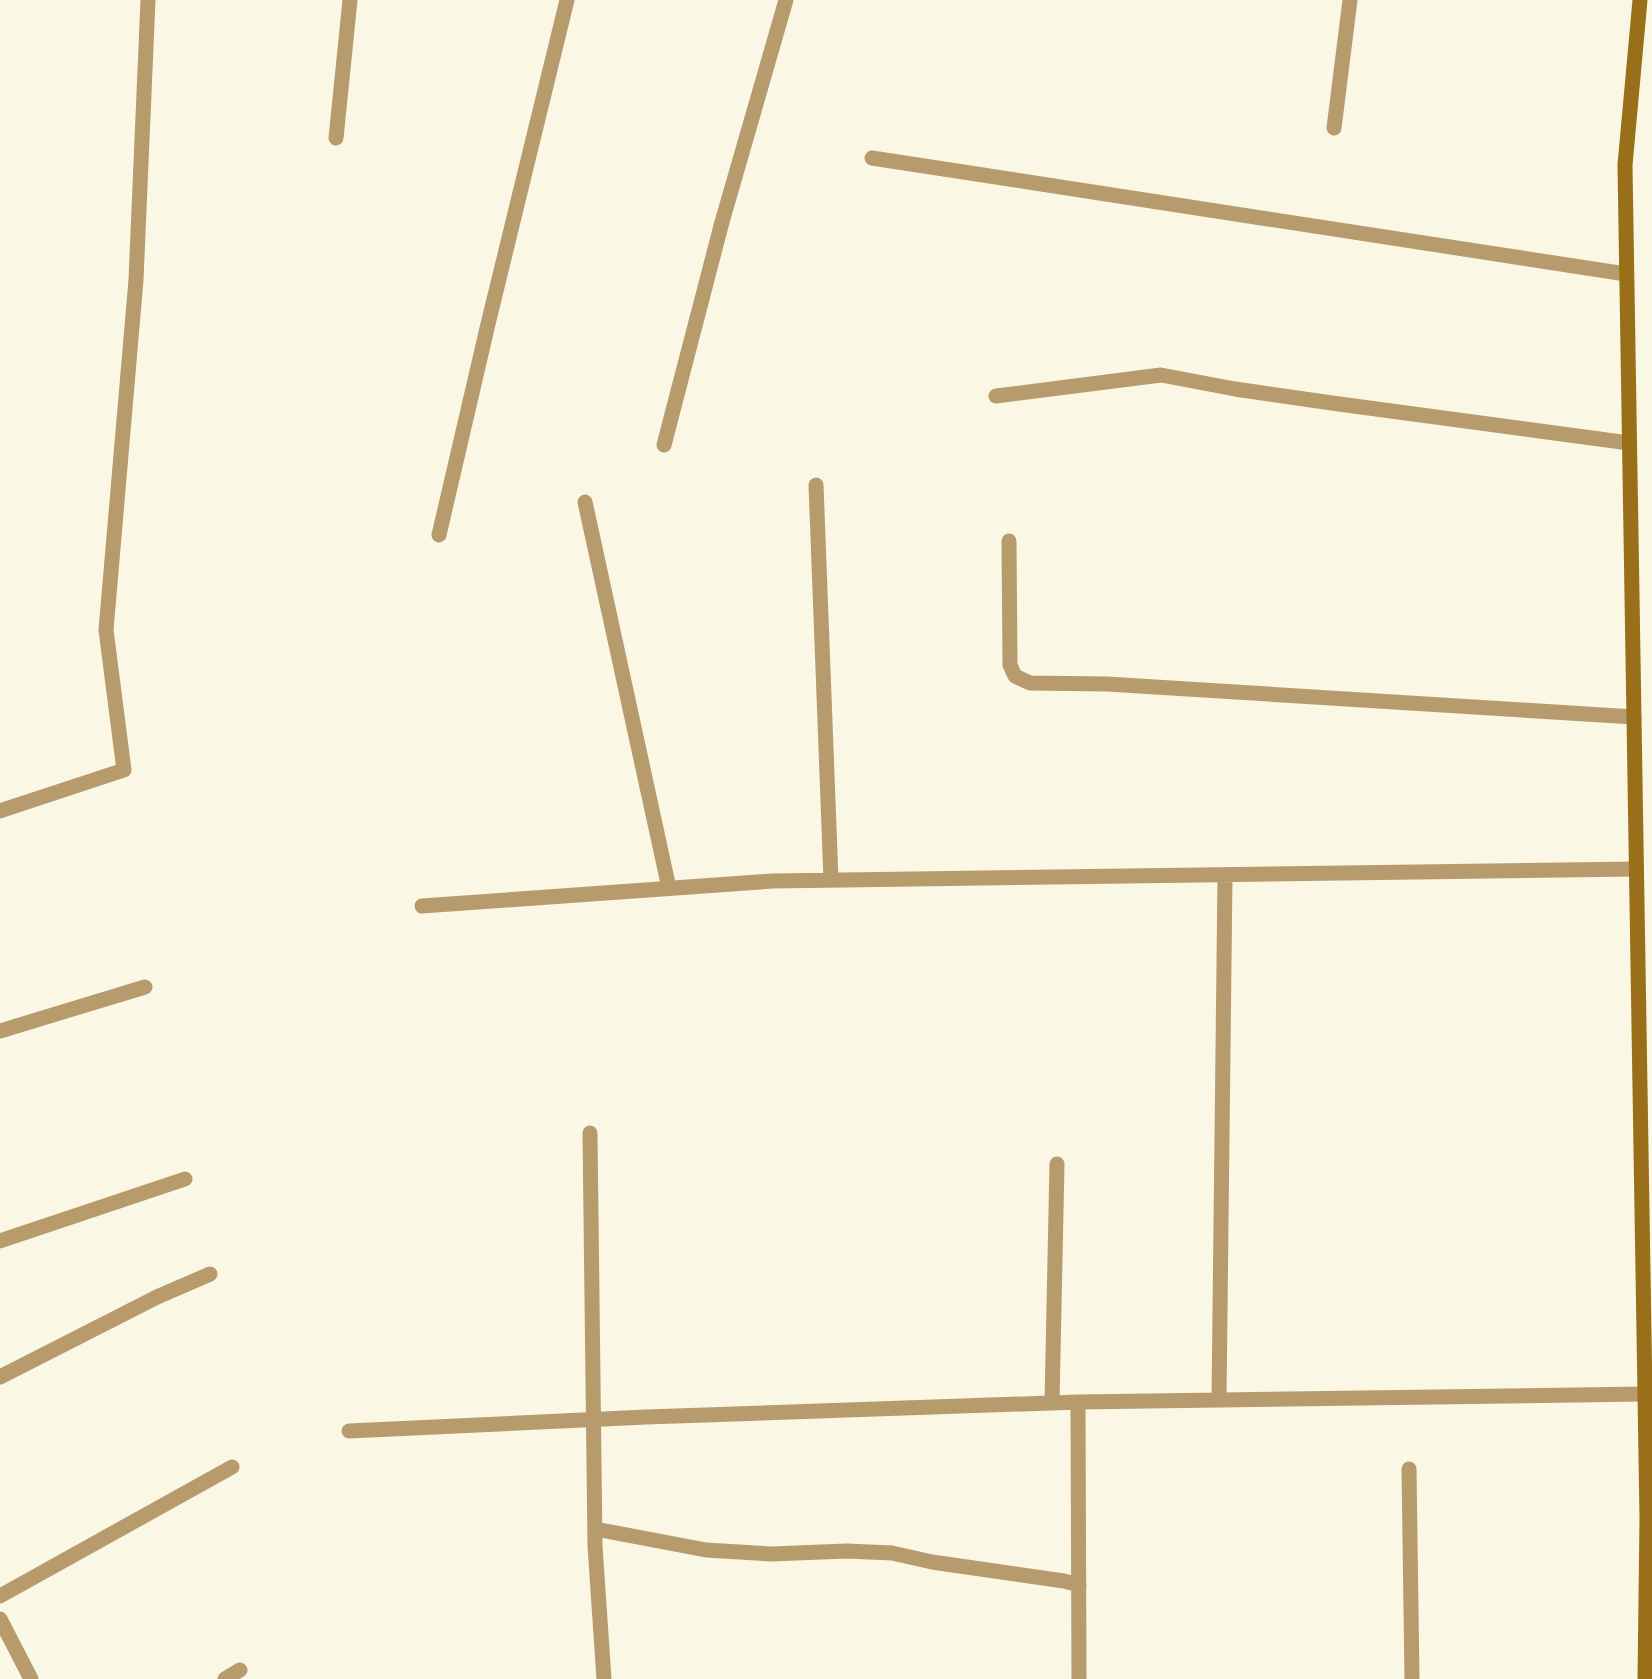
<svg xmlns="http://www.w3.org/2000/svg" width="1652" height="1679" viewBox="0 0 1652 1679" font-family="Manrope,sans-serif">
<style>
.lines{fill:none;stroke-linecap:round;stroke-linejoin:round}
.street{stroke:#b89b6c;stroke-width:15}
.secondary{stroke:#996f19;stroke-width:15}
</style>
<rect width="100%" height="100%" fill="#faf7e4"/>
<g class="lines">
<path class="street" d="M1334 128 1350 0
M336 138 350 0
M872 158 1626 274
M996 396 1161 375 1235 389 1339 404 1629 443
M664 445 722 222 786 0
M816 485 831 880
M585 502 669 888
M439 535 488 324 567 0
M1009 541 1010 665 1015 676 1030 683 1107 684 1634 717
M0 811 124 770 106 630 136 280 148 0
M422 906 773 881 1636 869
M0 1031 145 987
M590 1133 595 1546 604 1679
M0 1241 185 1179
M0 1377 157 1297 210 1274
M1219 1400 1225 875
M1078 1402 1079 1679
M1052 1403 1057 1164
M349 1431 646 1417 1078 1402 1645 1394
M1409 1469 1412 1679
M595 1529 706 1550 771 1554 847 1551 892 1553 932 1562 1064 1581 1079 1585
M0 1596 232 1467
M0 1619 31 1679
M225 1679 240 1670"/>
<path class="secondary" d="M1640 0 1625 165 1647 1518 1645 1679"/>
</g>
</svg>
